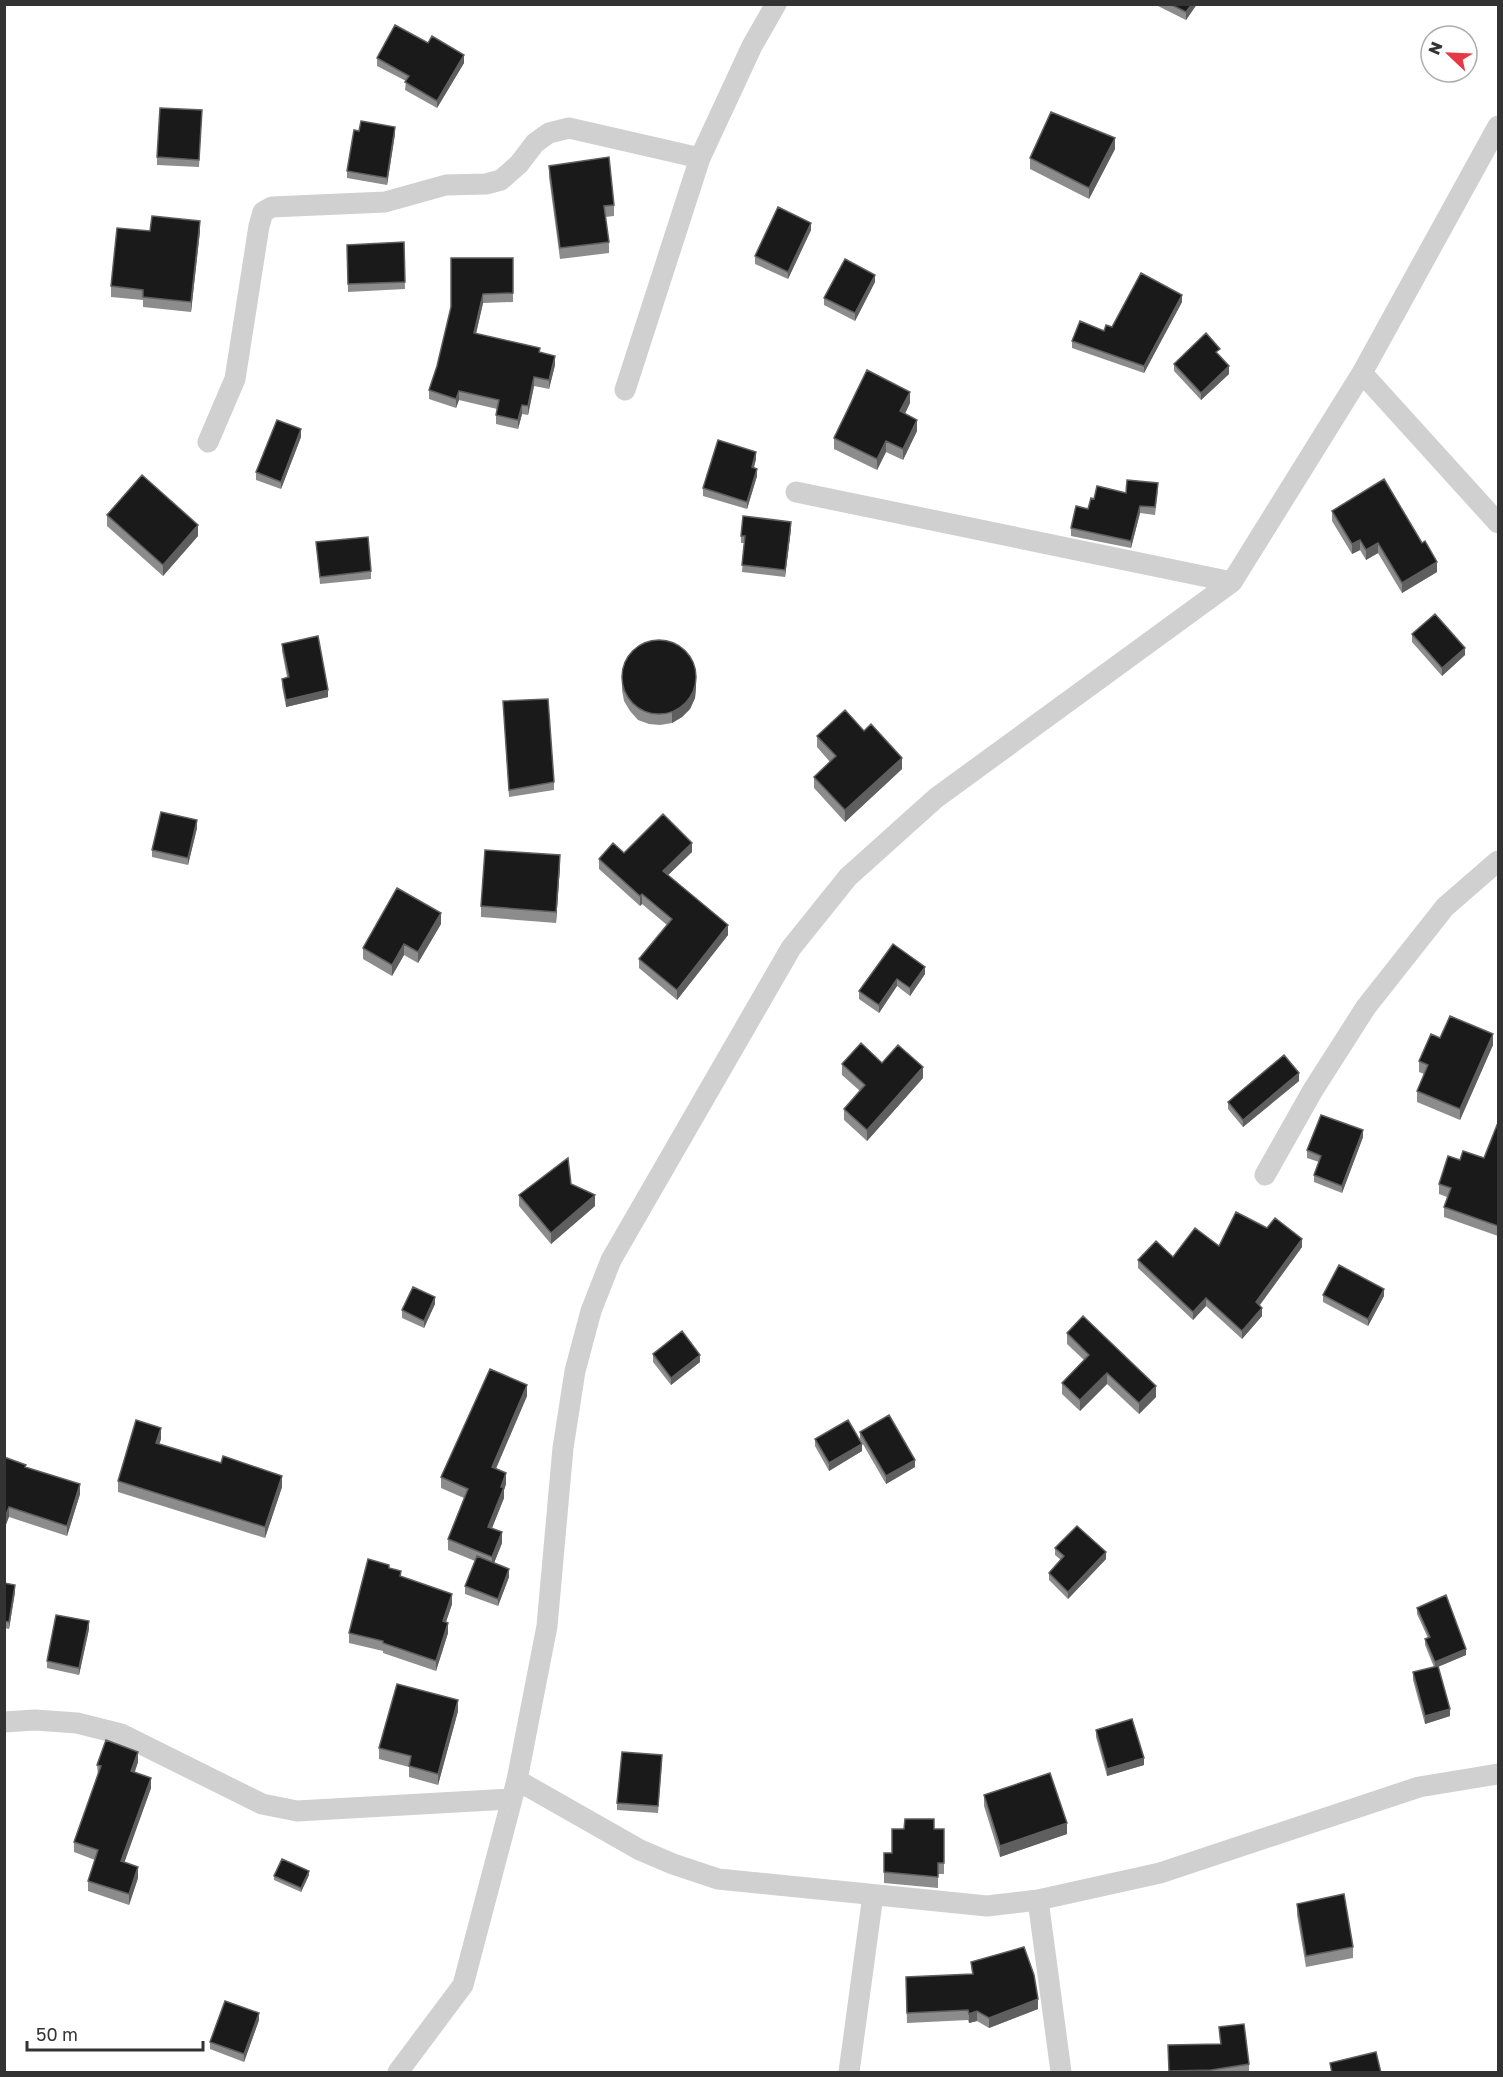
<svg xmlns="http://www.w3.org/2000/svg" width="1503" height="2077" viewBox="0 0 1503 2077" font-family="'Golos Text',sans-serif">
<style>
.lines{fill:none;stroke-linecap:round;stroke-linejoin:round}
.street{stroke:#d0d0d0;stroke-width:21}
.wall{fill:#8c8c8c}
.shaded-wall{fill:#5f5f5f}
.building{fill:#1a1a1a;stroke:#5f5f5f;stroke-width:1.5}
</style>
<rect width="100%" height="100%" fill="#fff"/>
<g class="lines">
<path class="street" d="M1362 373 1498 523
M625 390 700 158 752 46 776 4
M208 442 235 379 259 226 263 212 272 207 385 202 446 185 486 184 501 180 519 164 535 143 549 133 569 128 700 158
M796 492 1232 582
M1265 1175 1313 1090 1366 1007 1445 907 1498 861
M4 1722 35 1720 77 1723 121 1734 262 1804 297 1811 511 1799
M517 1780 640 1850 673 1864 718 1879 987 1906 1038 1900 1160 1873 1419 1787 1498 1774
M1038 1900 1061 2072
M398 2072 463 1985 517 1780 547 1626 563 1448 575 1371 591 1311 611 1260 791 948 848 877 936 798 1232 582 1362 373 1498 126
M849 2072 873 1895"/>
</g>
<path class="wall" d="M1158 4H1197L1186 20 1158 6Z
M377 58 464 63 437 108 405 90 406 81 377 66Z
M202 110 199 167 157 165V157Z
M359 131 395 134 387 185 347 178V171Z
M1115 149 1089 199 1030 169V158Z
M549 166 614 205V216L605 217 609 242V253L560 259 549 177Z
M811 230 788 279 755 264V256Z
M150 231H200L191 312 143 307V300L111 297V286Z
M404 242 405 289 348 292 347 245Z
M513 258V302L483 303 476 334 540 352 555 365 549 389 534 386 528 415 522 414 518 429 496 424V415L497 409 459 400 456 408 429 399V390L437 366 451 307Z
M875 282 855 321 824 305V298Z
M1182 302 1144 373 1072 348V341L1104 331Z
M1220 356 1229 374 1201 400 1174 371V364Z
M910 403 905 414 917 431 903 460 886 452 877 470 834 449V438Z
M301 437 281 489 256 480V472Z
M756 459 754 468 757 476 747 509 703 496V488Z
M1158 491 1155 515 1140 513 1131 548 1071 536V528L1088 509 1094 499 1126 493Z
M1332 511 1437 572 1402 593 1378 553 1366 560 1360 550 1352 554 1332 521Z
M107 515 198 536 163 576 107 526Z
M791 529 785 577 742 572 744 543H741V536Z
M316 542 371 571V579L320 584Z
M1412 634 1465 655 1442 676 1412 642Z
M282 644 328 697 286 707 282 686V679L287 677 282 651Z
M622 679 696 687 695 698 690 709 682 717 672 723 660 725 649 724 638 720 630 711 624 701 622 690Z
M503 701 554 782V790L509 797Z
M864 731 902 769 845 822 814 788V777L830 762 817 747V736Z
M197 828 188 865 152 857V850Z
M692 852 668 875 728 935 677 1000 639 968V959L667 925 642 904 640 906 599 869V859L624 853Z
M560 866 556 923 481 917V906Z
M441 924 418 963 404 955 392 976 363 959V948Z
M893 944 925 974 910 996 897 986 879 1013 859 999V991Z
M1440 1038 1493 1045 1460 1120 1417 1102V1091L1424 1074 1419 1072V1061Z
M882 1063 923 1078 867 1141 844 1120V1109L860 1091 842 1075V1064Z
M1299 1081 1243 1127 1228 1109V1102Z
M1498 1126V1236L1444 1217V1207L1447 1197 1439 1194V1184L1484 1158Z
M1363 1137 1342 1193 1314 1182V1175L1319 1162 1307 1158V1150Z
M571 1184 595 1206 551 1244 519 1206V1195Z
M1219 1246 1302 1247 1260 1305 1262 1316 1242 1339 1206 1306 1193 1320 1138 1268V1260L1173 1257Z
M1323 1295 1384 1296 1368 1326 1323 1302Z
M435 1304 424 1328 402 1318V1310Z
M1067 1333 1156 1397 1139 1414 1107 1384 1080 1411 1062 1394V1383L1084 1360 1067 1344Z
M653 1354 700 1362 671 1385 653 1362Z
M527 1396 496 1468 506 1484 504 1490V1498L492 1528 502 1543 494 1563 509 1577 498 1606 465 1594V1586L475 1561 448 1550V1539L464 1498 441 1488V1477Z
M860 1432 915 1467 886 1484 860 1439Z
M161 1439 159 1444 282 1487 265 1538 118 1492V1481Z
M815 1439 862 1451 829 1471 815 1446Z
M4 1457 80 1494 67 1536 9 1517Z
M1055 1548 1106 1559 1068 1599 1049 1580V1573L1061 1560 1055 1555Z
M389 1568 401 1577 452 1604 446 1622 448 1633 436 1671 383 1653V1651L349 1643V1633Z
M4 1583 15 1592 9 1629 4 1628Z
M1417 1608 1466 1655 1438 1667 1450 1716 1425 1724 1413 1680V1672L1434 1667 1425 1645V1639L1428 1638 1417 1614Z
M89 1629 79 1675 47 1668V1661Z
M458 1711 438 1785 409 1777V1767L379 1759V1748Z
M1096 1730 1144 1765 1107 1776 1096 1737Z
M138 1762 135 1772 151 1788 124 1862 138 1878 129 1905 88 1891V1881L95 1860 74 1852V1842L98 1776 97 1765Z
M662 1762 658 1813 617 1810V1803Z
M984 1795 1067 1834 1000 1857 984 1806Z
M934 1829H944V1874H938V1888L884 1883V1853H892Z
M309 1875 301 1892 274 1880V1876Z
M1297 1904 1353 1947V1958L1306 1967 1297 1915Z
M971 1962 1038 2009 989 2028 977 2021 969 2023 968 2020 907 2023 906 1977 972 1974Z
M259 2020 244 2062 210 2049V2042Z
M1219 2027 1249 2064V2072L1244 2073H1169L1168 2045 1220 2044Z"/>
<path class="shaded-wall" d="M1192 4H1197L1186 20V12Z
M464 55V63L437 108V101Z
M395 127V134L387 185V178Z
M1115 138V149L1089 199V188Z
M200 221V231L191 312V302Z
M811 223V230L788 279V272Z
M875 275V282L855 321V313Z
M483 294V303L474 342V333Z
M1182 295V302L1144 373V366Z
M555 356V365L549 389V380Z
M1229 366V374L1201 400V393Z
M534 377V386L528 415V406Z
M459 391V400L456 408V399Z
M910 392V403L900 423V411Z
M522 405V414L518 429V420Z
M917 420V431L903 460V449Z
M301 429V437L281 489V482Z
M886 441V452L877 470V459Z
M756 452V459L752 474V467Z
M757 469V476L747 509V502Z
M1140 506V513L1131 548V541Z
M791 522V529L785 577V570Z
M198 525V536L163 576V565Z
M1360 540V550L1352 554V544Z
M1378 543V553L1366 560V550Z
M1437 562V572L1402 593V583Z
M1465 648V655L1442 676V668Z
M696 676V687L695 698 690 709 682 717 672 723V712Z
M328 690V697L286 707V700Z
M902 758V769L845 822V810Z
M197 820V828L188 865V858Z
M692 843V852L663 880V871Z
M560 855V866L556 923V912Z
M642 894V904L640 906V896Z
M441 913V924L418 963V952Z
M728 925V935L677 1000V990Z
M404 944V955L392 976V965Z
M925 967V974L910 996V988Z
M897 979V986L879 1013V1005Z
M1493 1034V1045L1460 1120V1109Z
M923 1067V1078L867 1141V1130Z
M1299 1073V1081L1243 1127V1120Z
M1363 1130V1137L1342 1193V1186Z
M595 1195V1206L551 1244V1233Z
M1302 1239V1247L1256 1310V1302Z
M1384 1289V1296L1368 1326V1319Z
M435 1297V1304L424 1328V1321Z
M1206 1298V1306L1193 1320V1312Z
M1262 1308V1316L1242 1339V1331Z
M700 1355V1362L671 1385V1378Z
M1107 1373V1384L1080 1411V1400Z
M527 1385V1396L492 1478V1467Z
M1156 1386V1397L1139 1414V1403Z
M161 1428V1439L156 1454V1443Z
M862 1444V1451L829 1471V1463Z
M915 1460V1467L886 1484V1476Z
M506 1473V1484L504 1490V1498L488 1538V1527Z
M282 1476V1487L265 1538V1527Z
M80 1484V1494L67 1536V1526Z
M9 1507V1517L4 1530V1520Z
M502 1532V1543L492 1568V1557Z
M1106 1552V1559L1068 1599V1592Z
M509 1569V1577L498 1606V1599Z
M15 1585V1592L9 1629V1622Z
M452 1594V1604L443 1631V1621Z
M89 1621V1629L79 1675V1668Z
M448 1623V1633L436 1671V1661Z
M1466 1649V1655L1435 1668V1662Z
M458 1700V1711L438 1785V1774Z
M1450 1709V1716L1425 1724V1716Z
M138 1752V1762L131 1781V1771Z
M1144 1758V1765L1107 1776V1769Z
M151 1778V1788L121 1872V1861Z
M1067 1823V1834L1000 1857V1846Z
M138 1867V1878L129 1905V1894Z
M309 1871V1875L301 1892V1888Z
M1038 1999V2009L989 2028V2018Z
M977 2011V2021L969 2023V2014Z
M259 2013V2020L244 2062V2054Z"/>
<path class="building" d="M1170 4H1192L1186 12Z
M395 25 428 43 432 36 464 55 437 101 405 82 409 76 377 58Z
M160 108 202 110 199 160 157 157Z
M1051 112 1115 138 1089 188 1030 158Z
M361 121 395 127 387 178 347 171 354 130 359 131Z
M609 157 614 205 604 206 609 242 560 248 549 166Z
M778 207 811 223 788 272 755 256Z
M152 216 200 221 191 302 143 297V290L111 286 117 228 150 231Z
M404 242 405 282 348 284 347 245Z
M451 258H513V293L483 294 474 333 540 348 539 352 555 356 549 380 534 377 528 406 522 405 518 420 496 415 499 400 459 391 456 399 429 390 437 366 451 307Z
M845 259 875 275 855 313 824 298Z
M1141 273 1182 295 1144 366 1072 341 1080 321 1104 331 1106 325 1112 327Z
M1206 333 1220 349 1216 352 1229 366 1201 393 1174 364Z
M867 370 910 392 900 411 917 420 903 449 886 441 877 459 834 438Z
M277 420 301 429 281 482 256 472Z
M718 440 756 452 752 467 757 469 747 502 703 488Z
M142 475 198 525 163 565 107 515Z
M1384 479 1422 543 1425 541 1437 562 1402 583 1378 543 1366 550 1360 540 1352 544 1332 511Z
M1127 480 1158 483 1155 507 1140 506 1131 541 1071 528 1076 506 1088 509 1091 498 1094 499 1097 486 1126 493Z
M743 516 791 522 785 570 742 565 745 536H741Z
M368 537 371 571 320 577 316 542Z
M1435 614 1465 648 1442 668 1412 634Z
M318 636 328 690 286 700 282 679 289 677 282 644Z
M622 677a37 37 0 1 1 74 0a37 37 0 1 1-74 0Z
M548 699 554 782 509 790 503 701Z
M845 710 864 731 871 724 902 758 845 810 814 777 836 756 817 736Z
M161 812 197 820 188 858 152 850Z
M663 814 692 843 663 871 728 925 677 990 639 959 672 919 642 894 640 896 599 859 613 843 624 853Z
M485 850 560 855 556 912 481 906Z
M397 888 441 913 418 952 404 944 392 965 363 948Z
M893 944 925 967 910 988 897 979 879 1005 859 991Z
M1450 1016 1493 1034 1460 1109 1417 1091 1428 1065 1419 1061 1431 1034 1440 1038Z
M861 1043 882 1063 898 1045 923 1067 867 1130 844 1109 865 1085 842 1064Z
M1284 1055 1299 1073 1243 1120 1228 1102Z
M1321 1115 1363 1130 1342 1186 1314 1175 1321 1156 1307 1150Z
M1497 1125 1498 1126V1226L1444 1207 1451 1188 1439 1184 1448 1156 1460 1160 1463 1151 1484 1158Z
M568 1158 571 1184 595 1195 551 1233 519 1195Z
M1236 1212 1267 1228 1275 1218 1302 1239 1256 1302 1262 1308 1242 1331 1206 1298 1193 1312 1138 1260 1156 1241 1173 1257 1195 1228 1219 1246Z
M1339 1265 1384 1289 1368 1319 1323 1295Z
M413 1287 435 1297 424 1321 402 1310Z
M1083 1316 1156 1386 1139 1403 1107 1373 1080 1400 1062 1383 1089 1355 1067 1333Z
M682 1331 700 1355 671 1378 653 1354Z
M490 1369 527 1385 492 1467 506 1473 501 1487H504L488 1527 502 1532 492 1557 448 1539 468 1489 441 1477Z
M889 1415 915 1460 886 1476 860 1432Z
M136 1420 161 1428 156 1443 221 1463 223 1456 282 1476 265 1527 118 1481Z
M848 1420 862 1444 829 1463 815 1439Z
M4 1457 26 1465 25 1467 80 1484 67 1526 9 1507 4 1520Z
M1077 1526 1106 1552 1068 1592 1049 1573 1064 1556 1055 1548Z
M477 1556 509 1569 498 1599 465 1586Z
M368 1559 389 1565V1568L401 1571 400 1576 452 1594 443 1621 448 1623 436 1661 383 1643V1641L349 1633Z
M4 1583 15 1585 9 1622 4 1621Z
M1446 1595 1466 1649 1435 1662 1425 1639 1430 1637 1417 1608Z
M56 1615 89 1621 79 1668 47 1661Z
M1438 1666 1450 1709 1425 1716 1413 1672Z
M397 1684 458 1700 438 1774 409 1766 411 1756 379 1748Z
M1132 1719 1144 1758 1107 1769 1096 1730Z
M106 1740 138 1752 131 1771 151 1778 121 1861 138 1867 129 1894 88 1881 98 1850 74 1842 101 1766 97 1765Z
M622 1752 662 1755 658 1806 617 1803Z
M1050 1773 1067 1823 1000 1846 984 1795Z
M905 1819H934V1829H944V1863H938V1877L884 1872V1853H892V1829H904Z
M282 1859 309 1871 301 1888 274 1876Z
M1344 1894 1353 1947 1306 1956 1297 1904Z
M1024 1947 1034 1975 1038 1999 989 2018 977 2011 969 2014 968 2010 907 2013 906 1977 973 1974 971 1962Z
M225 2001 259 2013 244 2054 210 2042Z
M1244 2024 1249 2064 1211 2070 1169 2071 1168 2045 1221 2044 1219 2027Z
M1376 2052 1381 2073H1332L1330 2063Z"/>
<rect width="1503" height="2077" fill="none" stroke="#333333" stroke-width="12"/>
<g transform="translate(1449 54) rotate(293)"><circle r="28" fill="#ffffff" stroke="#adadad" stroke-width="1.5"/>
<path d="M0-4.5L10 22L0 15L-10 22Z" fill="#e63946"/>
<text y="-9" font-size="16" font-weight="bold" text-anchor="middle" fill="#333333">N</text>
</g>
<path d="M27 2041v9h176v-9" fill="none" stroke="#333333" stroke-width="3"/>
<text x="36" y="2041" font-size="18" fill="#333333" stroke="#ffffff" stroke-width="4.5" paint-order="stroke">50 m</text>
</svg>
